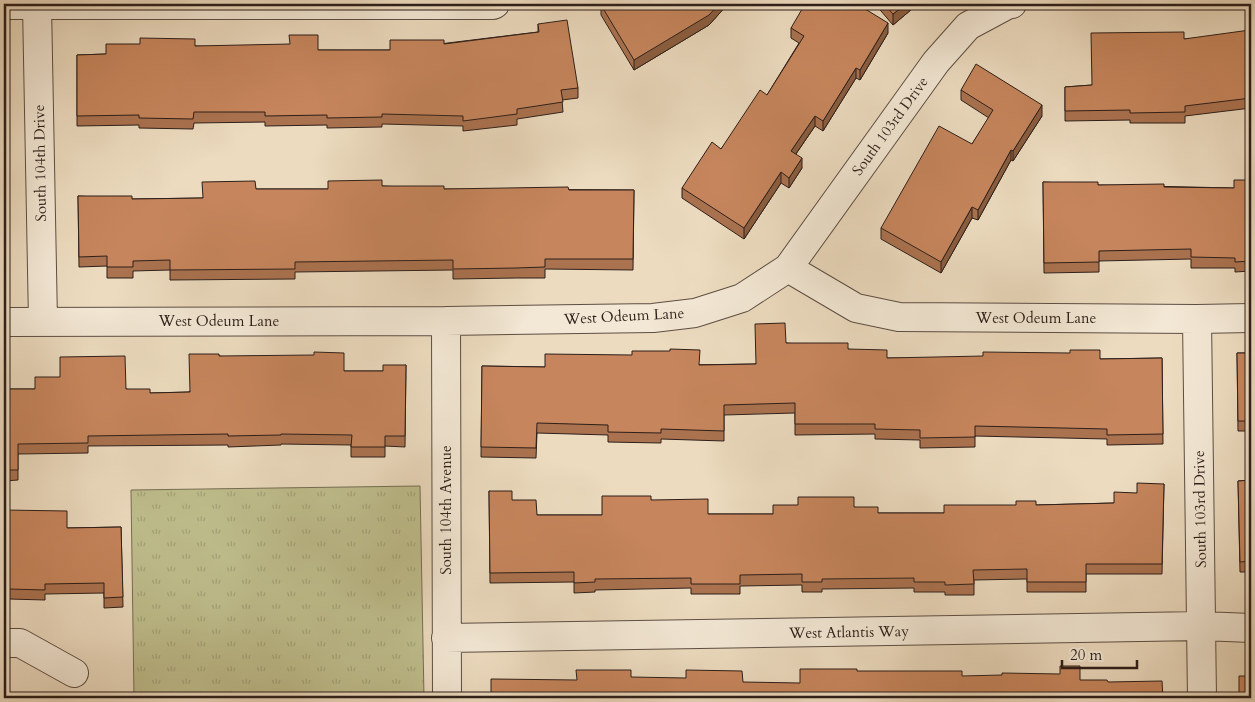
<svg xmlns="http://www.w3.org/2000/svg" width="1255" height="702" viewBox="0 0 1255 702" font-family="Cardo,serif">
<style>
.grass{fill:url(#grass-tufts);stroke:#766e54}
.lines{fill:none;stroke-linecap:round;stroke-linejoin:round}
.minor-casing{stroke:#5d4e43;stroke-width:30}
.minor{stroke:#f3e8d5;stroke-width:28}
.wall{fill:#aa724f;stroke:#2d1f1a}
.shaded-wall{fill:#8b5d40;stroke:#2d1f1a}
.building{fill:#c6855c;stroke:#2d1f1a}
.labels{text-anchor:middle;stroke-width:4;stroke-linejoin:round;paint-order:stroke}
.street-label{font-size:15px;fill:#2d1f1a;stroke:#f3e8d5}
</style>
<defs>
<pattern id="grass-tufts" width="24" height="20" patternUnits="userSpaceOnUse" patternTransform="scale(1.25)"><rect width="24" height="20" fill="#bfbe8d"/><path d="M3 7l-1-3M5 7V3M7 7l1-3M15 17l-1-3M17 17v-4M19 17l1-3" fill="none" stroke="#a4a379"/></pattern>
</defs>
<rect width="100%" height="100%" fill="#ecdbbf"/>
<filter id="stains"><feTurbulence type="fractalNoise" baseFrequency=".004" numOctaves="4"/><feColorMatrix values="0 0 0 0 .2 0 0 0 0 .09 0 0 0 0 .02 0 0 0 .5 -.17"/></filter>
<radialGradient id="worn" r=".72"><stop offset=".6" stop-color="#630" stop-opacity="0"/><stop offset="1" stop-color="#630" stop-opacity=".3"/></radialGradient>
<path class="grass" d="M420 486 424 698H134L131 490Z"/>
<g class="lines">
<g class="minor-casing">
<path id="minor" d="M4 5H493L495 4
M37 5 43 322
M788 268 856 308 899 317 1197 319 1251 318
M1197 319 1202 698
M446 321 447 698
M4 322 446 321 653 318 695 313 742 298 788 268 936 62 968 26 1009 4H1012
M446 638 1202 626 1251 628
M4 643H20L74 673"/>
</g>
<use href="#minor" class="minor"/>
</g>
<path class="wall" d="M603 4H728L709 25 634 70 601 15V5Z
M875 4H918L893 25Z
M538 24 578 88V98L562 100 563 112 517 119V125L463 131V126L382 124V127L327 128V125L265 126V122L194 123 193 129 139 128V125L77 126V55L106 54 195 46 318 50H390L538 32Z
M791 28 888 33 860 80 856 78 823 131 815 126 796 154 802 168 789 188 781 183 744 239 682 198V188L721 149 767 95 799 43 791 38Z
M1251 38V108L1185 116V123H1130V120L1065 121V87L1092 85 1184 39Z
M961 90 1042 116 1013 161 1011 160 978 220 972 218 941 273 881 239V228L972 144 989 118 961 100Z
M1251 180V271L1235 272V268H1191V259L1099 261V272L1044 273 1043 182 1098 185 1234 188Z
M382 186 444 189 634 190 633 270 545 269V278H516L453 279V270L295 272V279L170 280V270L133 271V278H107V266L79 267 78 196 132 199 203 198 256 189H328Z
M786 343 848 349 887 358 1100 359 1162 358 1163 444 1107 445V439L975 436V447L920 448V440L875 439V434L795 435V413L724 415V441L661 439V443L608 442V435L537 433 536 458 481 457 482 366 545 367 755 364Z
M1237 353H1251V431H1238Z
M219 356 344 371H383L406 365 405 447 385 446V457H351V445L281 444V445L228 447V445L88 446V453L18 454V480L4 481V389H126L150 393 189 392Z
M1251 480V572H1240L1238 481Z
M1164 484 1162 574H1086V592H1027V579L974 580V595H945V592H914V588L822 589V592H802V585L740 586V594H691V588L595 590V592L574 593V582L490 583 489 491 512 500 537 515H602L651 500 708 514H773L854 507 878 513H944L1036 505 1114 503 1137 493Z
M4 510 67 528 121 527 123 607 104 608V593L45 594V600L9 599V600H4Z"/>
<path class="shaded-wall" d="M719 4H728L709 25 634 70V60Z
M906 4H918L893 25V14Z
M888 23V33L860 80V70Z
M856 68V78L823 131V121Z
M1042 105V116L1013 161V151Z
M815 116V126L791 161V151Z
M1011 150V160L978 220V210Z
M802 158V168L789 188V178Z
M781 172V183L744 239V228Z
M972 207V218L941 273V262Z"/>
<path class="building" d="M603 4H719L709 15 634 60 601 5Z
M805 4H857L888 23 860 70 856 68 823 121 815 116 791 151 802 158 789 178 781 172 744 228 682 188 712 142 721 149 760 90 767 95 804 36 791 28Z
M884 4H906L893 14Z
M567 20 578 88 561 90 563 102 517 109V114L463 121V116L382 114V117L327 118V115L265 116V112H194L193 119 139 118V115L77 116V55L106 54V44H140V38L195 39V46L290 44 289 35H318V50H390V40H444V44L539 32 538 24Z
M1250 30 1251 38V98L1185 106V112L1130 113V110L1065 111V87L1092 85 1091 33 1184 32V39Z
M976 64 1042 105 1013 151 1011 150 978 210 972 207 941 262 881 228 939 126 972 144 993 110 961 90Z
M382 180V186H444V189L568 187 569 190H634L633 259H545V267L516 268 453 269V260L295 262V269L170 270V260L133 261V267H107V256L79 257 78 196H132V199L203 198 202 182 255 181 256 189H328V181Z
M1234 180H1251V261L1235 262V258L1191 257V249L1099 251V262L1044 263 1043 182H1098V185L1164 184V187L1234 188Z
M785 323 786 343H848V349L887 350V358L983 356V352L1070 353V350H1100V359L1162 358 1163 434 1107 435V429L975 426V437L920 438V430L875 429V424H795V403L724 405V431L661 429V433L608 432V425L537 423 536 448 481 447 482 366 545 367V354L632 355V351H670V349L700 350 699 365 756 364 755 324Z
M314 352 344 353V371H383V365H406L405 436H385V447H351L352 435 281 434V435L228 436V434L88 436V443L18 444V470H4V389H35V377H60V357L125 356 126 389H150V393L190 392 189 354H219V356L314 355Z
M1237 353H1251V421H1238Z
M1251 480V561L1240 562 1238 481Z
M1137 483 1164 484 1162 564H1086V582H1027V569L973 570 974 584 945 585V582H914V578L822 579V582H802V574L740 575V584H691V578L595 579V582L574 583V572L490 573 489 491H512V500H536L537 515H602V496H651V500L708 499V514H773V505H798V497H854V507H878V513H944V505H1016V501H1036V505L1114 503V492L1137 493Z
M4 510 67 511V528L121 527 123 597 104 598V583L45 584V590L9 589V590H4Z
M1060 666H1080V680H1107L1108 682 1162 681 1163 698H491V679L577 680 576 670H631V677L686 678V670L742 671 743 682 800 683V669H857V671H962V676L1002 675V673L1060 674Z
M1239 676H1251V698H1239Z
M4 692H9V698H4Z"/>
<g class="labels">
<g class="street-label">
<text transform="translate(890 126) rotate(-54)" y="5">South 103rd Drive</text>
<text transform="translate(40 163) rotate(-91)" y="5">South 104th Drive</text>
<text transform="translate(624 316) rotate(-3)" y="5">West Odeum Lane</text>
<text x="1036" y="323">West Odeum Lane</text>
<text x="219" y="326">West Odeum Lane</text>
<text transform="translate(1200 509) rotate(-91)" y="5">South 103rd Drive</text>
<text transform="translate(446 510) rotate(-90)" y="5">South 104th Avenue</text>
<text transform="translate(849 632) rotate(-1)" y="5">West Atlantis Way</text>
</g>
</g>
<rect width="1255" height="702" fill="none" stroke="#ecdbbf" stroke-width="20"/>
<rect x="5" y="5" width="1245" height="692" fill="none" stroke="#2d1f1a" stroke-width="2.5"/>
<rect x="10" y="10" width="1235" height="682" fill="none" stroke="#2d1f1a"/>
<path d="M1062 660v8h75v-8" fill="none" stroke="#2d1f1a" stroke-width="2.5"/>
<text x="1070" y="660" font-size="15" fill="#2d1f1a" stroke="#f3e8d5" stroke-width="4" paint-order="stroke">20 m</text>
<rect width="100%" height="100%" filter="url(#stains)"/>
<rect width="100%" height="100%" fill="url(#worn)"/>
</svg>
